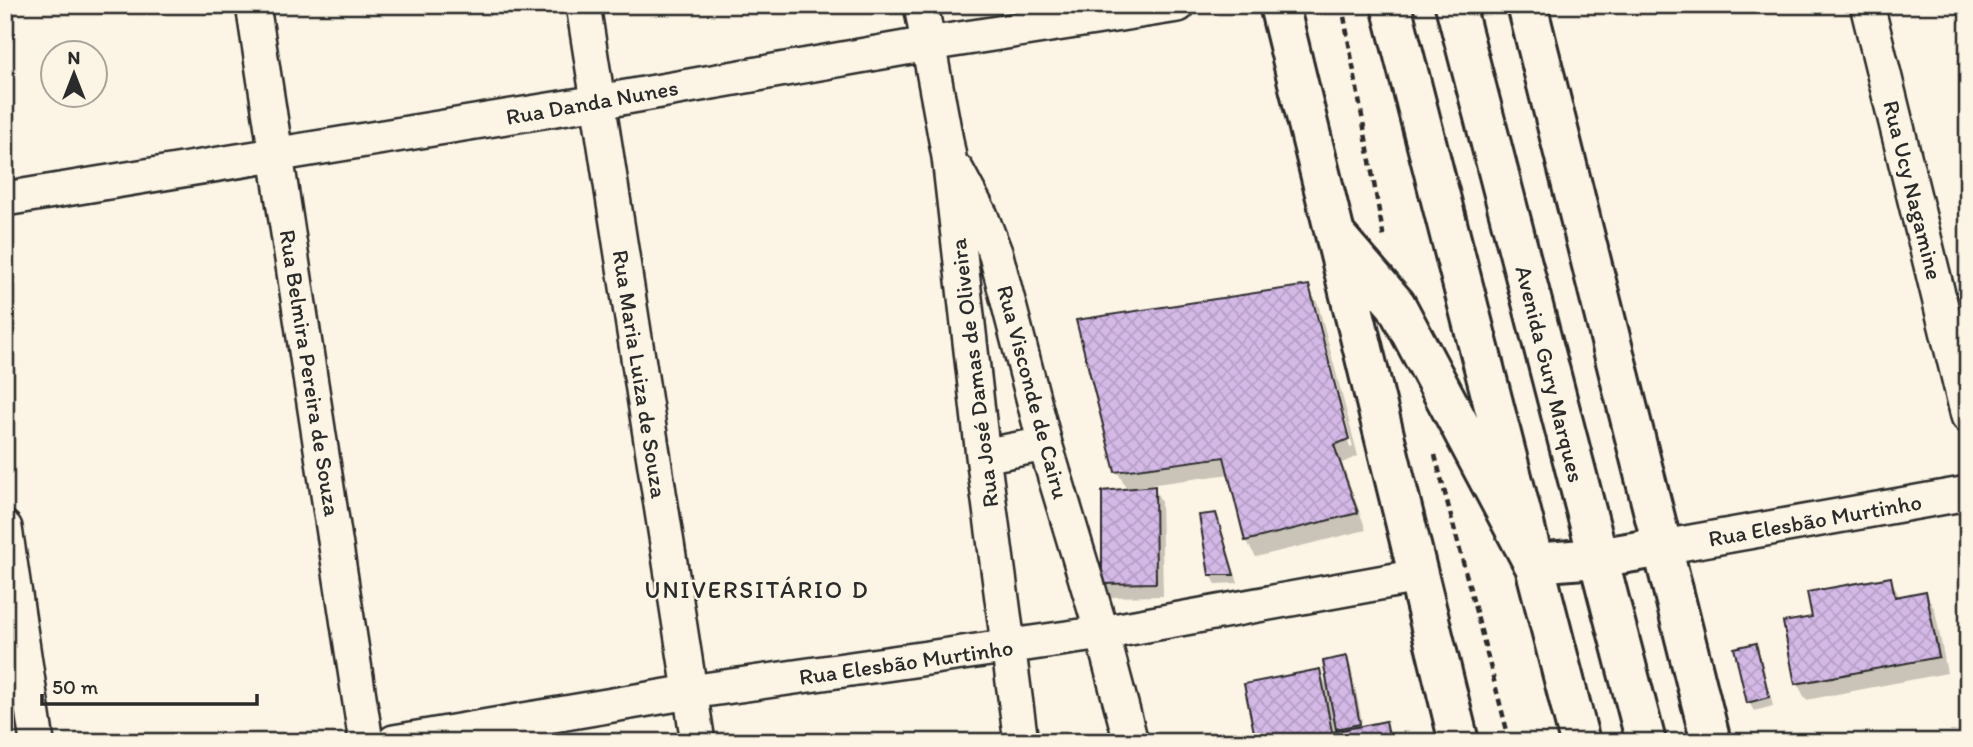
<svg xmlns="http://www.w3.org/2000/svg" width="1973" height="747" viewBox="0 0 1973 747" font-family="Itim,sans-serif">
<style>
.shadow{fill:#0003;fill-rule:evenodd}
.building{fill:url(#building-cross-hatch);stroke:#2b2b2b;stroke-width:2}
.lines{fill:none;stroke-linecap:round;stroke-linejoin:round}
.minor-casing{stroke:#2b2b2b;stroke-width:38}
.major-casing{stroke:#2b2b2b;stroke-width:44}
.path{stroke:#2b2b2b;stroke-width:4.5;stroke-dasharray:7 5;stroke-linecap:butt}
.minor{stroke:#fcf5e5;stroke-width:33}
.major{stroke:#fcf5e5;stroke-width:38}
.labels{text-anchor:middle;stroke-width:5;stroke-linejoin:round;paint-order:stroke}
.street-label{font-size:23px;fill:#2b2b2b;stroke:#fcf5e5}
.neighbourhood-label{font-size:24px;letter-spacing:2px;fill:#2b2b2b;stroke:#fcf5e5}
</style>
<defs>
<pattern id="building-cross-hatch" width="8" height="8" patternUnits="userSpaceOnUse" patternTransform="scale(1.75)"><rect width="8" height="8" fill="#d4b9e7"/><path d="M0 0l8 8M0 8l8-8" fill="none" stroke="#b69fc6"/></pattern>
</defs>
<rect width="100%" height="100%" fill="#fcf5e5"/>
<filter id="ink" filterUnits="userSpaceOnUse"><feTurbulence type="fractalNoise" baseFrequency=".0143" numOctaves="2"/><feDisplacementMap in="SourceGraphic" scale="14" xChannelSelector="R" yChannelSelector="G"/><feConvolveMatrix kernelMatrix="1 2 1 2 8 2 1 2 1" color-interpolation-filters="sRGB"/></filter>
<g filter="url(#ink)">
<path class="shadow" d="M1308 287 1318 304 1358 456 1342 463 1366 530 1256 557 1246 541 1230 474 1133 487 1134 490 1154 488 1161 501 1163 596 1111 597 1104 584 1128 491 1117 471ZM1312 302H1315L1353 447 1350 448Z
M1215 515 1220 524 1238 583 1216 584 1211 575Z
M1890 578 1900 598 1925 593 1935 610 1947 673 1806 700 1797 683Z
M1755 645 1760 654 1773 706 1754 711 1749 702Z
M1346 658 1351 667 1362 722 1338 726V730L1385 723 1395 742H1257L1319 671 1329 689Z"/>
<path class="building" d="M1309 285 1349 439 1334 445 1358 513 1245 541 1224 457 1115 472 1076 320Z
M1155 486 1156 583 1102 584V491Z
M1216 513 1234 575H1209L1199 515Z
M1891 577 1895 597 1926 591 1939 657 1795 684 1783 622 1812 617 1807 592Z
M1756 643 1769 697 1747 703 1734 648Z
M1347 656 1360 724 1336 729 1323 661Z
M1320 669 1332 732 1386 721 1390 742H1256L1244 684Z"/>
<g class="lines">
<g class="minor-casing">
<path id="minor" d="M253 5 366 742
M583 5 698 742
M921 5 949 157 983 456 1021 742
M1867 5 1968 416
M957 171 981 216 996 255 1045 444 1102 633 1131 742
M5 199 598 102 928 44 1178 5
M983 456 1045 444
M5 528 37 742
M1663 547 1968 493
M394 742 690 692 1102 633 1418 576"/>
</g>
<g class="major-casing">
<path id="major" d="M1279 5 1459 742
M1391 5 1580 742
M1455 5 1646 742
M1527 5 1711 742
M1338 238 1396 305 1533 563 1597 558 1663 547"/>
</g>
<path class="path" d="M1342 5 1384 239
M1435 455 1510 742"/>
<use href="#minor" class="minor"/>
<use href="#major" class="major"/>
</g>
</g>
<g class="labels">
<g class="street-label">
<text transform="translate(592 102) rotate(-10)" y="8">Rua Danda Nunes</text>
<text transform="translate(1913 190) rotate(76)" y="8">Rua Ucy Nagamine</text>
<text transform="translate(310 373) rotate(81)" y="8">Rua Belmira Pereira de Souza</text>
<text transform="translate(974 373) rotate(-97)" y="8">Rua José Damas de Oliveira</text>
<text transform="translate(640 374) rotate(81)" y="8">Rua Maria Luiza de Souza</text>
<text transform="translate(1550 374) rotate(76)" y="8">Avenida Gury Marques</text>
<text transform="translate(1033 392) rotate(75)" y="8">Rua Visconde de Cairu</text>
<text transform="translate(1815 520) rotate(-10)" y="8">Rua Elesbão Murtinho</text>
<text transform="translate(906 662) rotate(-8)" y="8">Rua Elesbão Murtinho</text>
</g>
<g class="neighbourhood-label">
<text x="757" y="598">UNIVERSITÁRIO D</text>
</g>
</g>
<rect width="1973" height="747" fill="none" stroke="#fcf5e5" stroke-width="28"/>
<rect x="14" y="14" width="1945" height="719" fill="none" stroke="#2b2b2b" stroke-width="2.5" filter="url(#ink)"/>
<g transform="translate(74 74)"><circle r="33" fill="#fcf5e5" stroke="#a8a49b" stroke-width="2"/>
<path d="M0-5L12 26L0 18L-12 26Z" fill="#2b2b2b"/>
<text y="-10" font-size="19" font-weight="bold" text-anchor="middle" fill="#2b2b2b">N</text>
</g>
<path d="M42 694v10h215v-10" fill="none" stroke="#2b2b2b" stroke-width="3.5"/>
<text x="52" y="694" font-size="21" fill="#2b2b2b" stroke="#fcf5e5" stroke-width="5" paint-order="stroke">50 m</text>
</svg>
